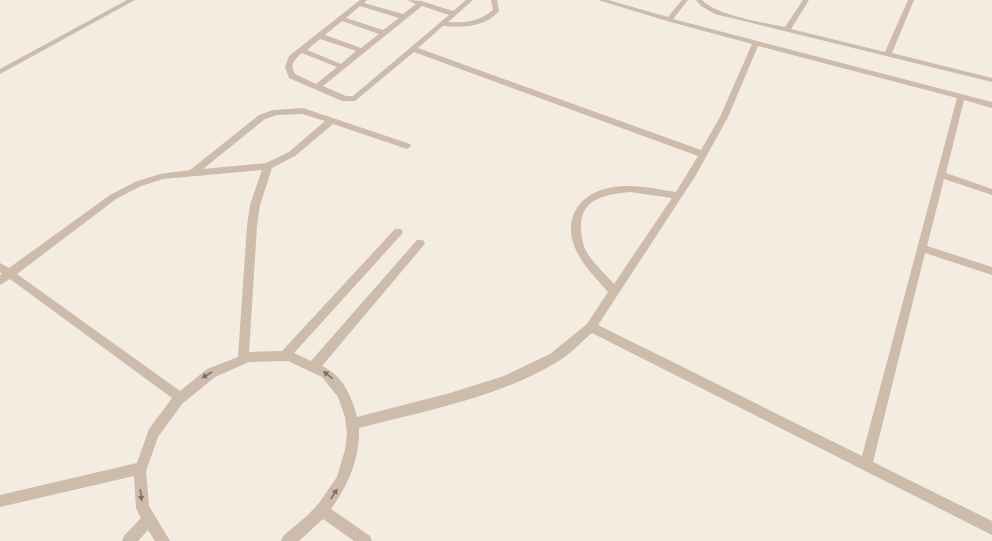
<svg xmlns="http://www.w3.org/2000/svg" width="992" height="541" viewBox="0 0 992 541" font-family="'Sofia Sans Condensed',sans-serif">
<style>
.lines{fill:none;stroke-linecap:round;stroke-linejoin:round}
.minor{fill:#cdbbac;fill-rule:evenodd}
.oneway{fill:#7d6f65}
</style>
<rect width="100%" height="100%" fill="#f4ebe1"/>
<g class="lines">
<path class="minor" d="M127 0H135L0 74V69Z
M360 0H367L364 3 403 14 416 4 407 0 421 1 453 11 466 0H473L448 22C465 23 479 22 493 10L491 0H497L499 11C485 27 463 28 443 26L418 48 701 150 720 117 752 44 667 21 598 0H608L668 17 682 0H688L673 19 992 102V108L964 100 946 173 992 189V195L944 179 927 246 992 267V275L925 253 873 462 992 521V535L592 333C581 342 570 355 557 362 497 398 425 411 359 428 360 458 348 486 331 509L370 536 372 541H354L323 519 299 541H281L283 536 308 515 319 503 337 477 345 450 347 434 345 417 338 397 322 377 288 361 249 362 215 377 182 404 158 437 146 471 149 506 170 541H155L148 530 138 541H122L124 536 141 518 136 508 134 476 0 507V495L137 463 149 429 172 398 10 279 0 285V275L2 274 0 272V263L9 268 110 195 135 182 160 174 190 170 259 115 273 110 303 108 410 144 411 146 407 149 333 124 295 156 272 168 260 205 257 226 249 352 282 351 395 229H401L403 232 401 235 294 353 311 361 417 240H423L425 243 423 246 322 366C342 375 352 396 357 417L450 393 504 376 550 354 587 324 608 292C599 281 585 268 578 254 556 212 589 184 630 186 645 186 661 190 676 192L698 156 414 52 355 101H342L289 78 285 67 289 56ZM360 6 399 18 383 30 346 18ZM422 6 449 15 353 96H346L323 86ZM342 21 379 34 361 48 325 35ZM320 39 356 51 341 64 307 50ZM758 46 957 98 862 456 598 325 696 175 728 117ZM302 53 337 67 316 84 295 74C289 64 295 59 302 53ZM302 114 325 121 289 152 266 163 203 169 265 119 277 115ZM262 170 250 205 247 226 238 357 207 369 180 391 17 274 116 199 141 186 163 179ZM630 192 672 198 614 284C606 275 591 261 586 251 582 243 581 232 581 224 582 197 609 194 630 192Z
M696 0H702C715 15 765 23 785 27L803 0H809L791 29 885 52 908 0H914L892 53 992 78V82L715 14 701 6Z"/>
</g>
<defs><path id="oneway-solid" d="M-6-.8H1V-3.2L6.5 0L1 3.2V.8H-6Z"/></defs>
<g class="oneway">
<use href="#oneway-solid" transform="translate(207 375) rotate(149)"/>
<use href="#oneway-solid" transform="translate(328 375) rotate(-142)"/>
<use href="#oneway-solid" transform="translate(334 494) rotate(-57)"/>
<use href="#oneway-solid" transform="translate(141 495) rotate(83)"/>
</g>
</svg>
